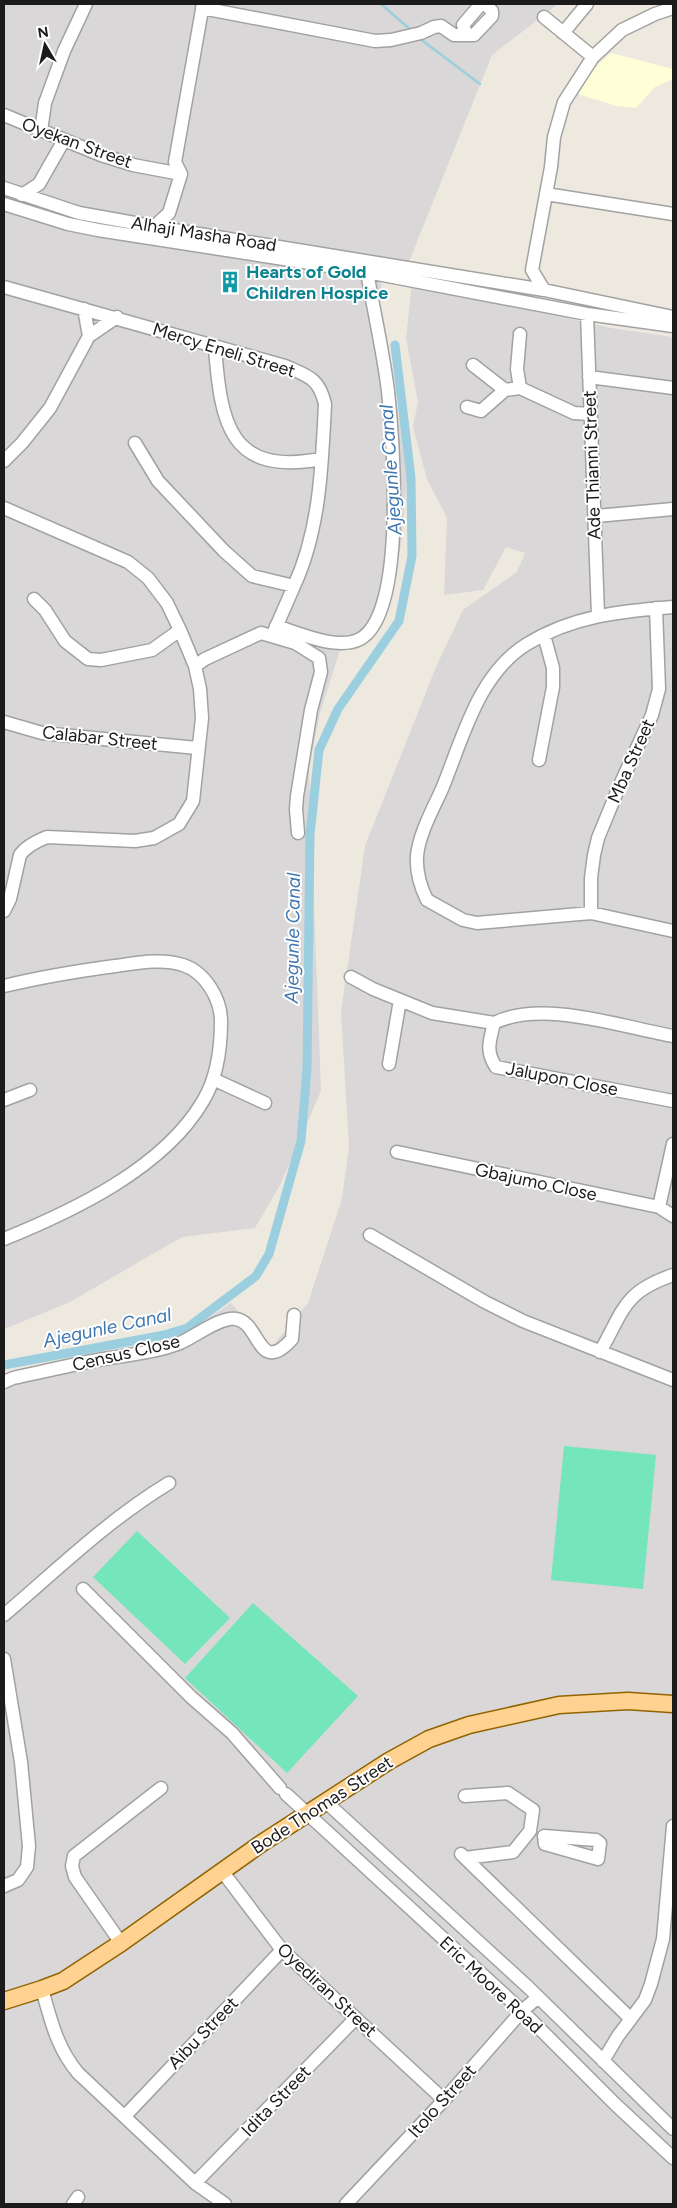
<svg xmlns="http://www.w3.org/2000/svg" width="677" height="2208" viewBox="0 0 677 2208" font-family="Figtree,sans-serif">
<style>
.residential{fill:#d9d7d7}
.education{fill:#feffd6}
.pitch{fill:#75e5bb}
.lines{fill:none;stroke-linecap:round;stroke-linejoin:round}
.stream{stroke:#9bcfe0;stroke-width:2.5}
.canal{stroke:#9bcfe0;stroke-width:9}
.minor-casing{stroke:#a2a2a2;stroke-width:15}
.major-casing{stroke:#916400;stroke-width:19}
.minor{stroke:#fff;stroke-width:12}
.major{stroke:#ffd292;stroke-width:16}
.labels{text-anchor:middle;stroke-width:4;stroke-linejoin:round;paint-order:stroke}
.street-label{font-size:18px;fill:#1b1b1b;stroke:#fff}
.culture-label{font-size:18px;font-weight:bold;fill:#0d838f;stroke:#fff;text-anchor:start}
.water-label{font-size:19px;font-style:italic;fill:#4077b1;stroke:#fff}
</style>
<rect width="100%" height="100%" fill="#eee9df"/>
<path class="residential" d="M4 4H558L492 55 404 274 382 270 380 306 395 391 407 477 402 537 393 594 381 620 342 644 320 713 309 769 321 1091 280 1185 255 1228 182 1237 68 1303 4 1329Z
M412 282 611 328 673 337V2204H4V1377L41 1366 180 1337 231 1303 271 1348 308 1303 342 1199 349 1146 341 1012 365 846 436 667 463 610 517 572 525 553 506 547 483 590 444 595 447 518 427 479 413 427 418 402 406 338Z"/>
<path class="education" d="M611 53 673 69V79L655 87 636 108 616 106 575 93 592 70Z"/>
<path class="pitch" d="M564 1446 656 1455 643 1589 551 1580Z
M137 1531 230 1618 185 1664 93 1577Z
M253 1603 358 1696 287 1773 185 1678Z"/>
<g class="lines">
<path class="stream" d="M381 4 412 31
M419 38 480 84"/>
<path class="canal" d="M4 1365 164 1335 187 1328 256 1276 269 1254 301 1141 307 1069 310 835 319 750 338 709 399 621 412 556 411 478 395 345"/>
<g class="minor-casing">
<path id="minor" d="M202 8 375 41 391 40 421 33 434 27 441 26 454 35H474L492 16V11L486 5H480L463 25 466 33
M544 17 593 57
M563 33 587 4
M4 115 101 155 133 165 181 174
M41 131 45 103 64 51 86 4
M4 188 79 213 168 229 544 290 673 317
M546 194 673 214
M22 195 39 184 64 140
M4 204 68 224 98 230 367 272 587 314 673 326
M154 227 169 213 181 174 175 162 203 4
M4 287 285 366C308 376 319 378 325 404 322 465 320 530 294 586L252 576 224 551 158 481 135 443
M544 290 532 270 551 167 554 137 564 102 593 57 622 30 655 14 673 8
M84 309 89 336
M587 314 598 615
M520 334 517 369 520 388 574 413 590 414
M215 348C221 423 229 476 321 459
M473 365 505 390
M589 377 673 388
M467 407 481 411 505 390 520 388
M4 461 22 443 50 408 89 336 117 317
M4 508 128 562 148 578 167 603 180 630 195 666 200 689 202 718 193 801 179 824 154 838 135 841 47 837C37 841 26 846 20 855L10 899 4 911
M596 516 673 509
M34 599 45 610 65 641 88 659 101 660 152 650 180 630
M673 607C622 611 572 616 527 644 478 674 463 738 442 789 433 809 419 834 417 856 416 872 420 886 427 900L463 920 477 923 591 913 673 931
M276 626C298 633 338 651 360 639 407 614 393 439 388 391 383 351 374 312 367 272
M273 634 294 586
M195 666 205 659 261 633 295 643 319 658 321 672 311 710 297 796 296 809 298 833
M4 722 42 733 197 748
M539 760 553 687V668L544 635
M591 913V878L594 855 598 838 619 787 652 715 659 689 656 608
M351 977 373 989 432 1013 494 1023
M4 986C41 977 78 971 115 966 137 963 162 958 183 965 205 972 221 999 221 1021 221 1048 217 1078 203 1101 164 1168 73 1211 4 1239
M673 1036C622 1027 542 999 494 1023 490 1040 485 1051 496 1067L673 1101
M389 1064 400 1000
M213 1079 265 1103
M4 1100 30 1090
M397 1152 659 1207 673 1216
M659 1207 673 1144
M370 1235 485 1302 523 1321 673 1380
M600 1352C624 1310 623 1292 673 1275
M4 1382 13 1378C41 1372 70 1365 98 1360 125 1355 155 1353 180 1343 194 1337 221 1316 236 1319 260 1322 258 1377 292 1339L294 1315
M83 1589 191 1697 232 1733 280 1788
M4 1615C58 1569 108 1520 169 1483
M4 1659 21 1762 29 1846 27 1867 18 1880 4 1886
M286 1794 522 2011 615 2104 673 2158
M326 1802 529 1988 673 2129
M544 1836 596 1840 600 1843 598 1859 545 1844Z
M461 1854 631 2019
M465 1858 513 1852 530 1831 533 1810 508 1793 465 1796
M222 1871 282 1950 444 2100
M121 1943 75 1877 72 1866 74 1856 161 1788
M42 1989C51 2021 57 2048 78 2073L195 2183 225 2204
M603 2061 618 2036 645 2000 651 1984 663 1939 673 1826
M125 2116 282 1950
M195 2183 356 2018
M73 2204 78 2197
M346 2204 444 2100 522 2011 537 1998"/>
</g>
<g class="major-casing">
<path id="major" d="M4 2001 42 1989 63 1981 121 1943 262 1843 389 1761 429 1739 469 1725 559 1705 628 1701 673 1704"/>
</g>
<use href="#minor" class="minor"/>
<use href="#major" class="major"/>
</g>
<defs>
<g id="building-bare" transform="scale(1.725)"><path d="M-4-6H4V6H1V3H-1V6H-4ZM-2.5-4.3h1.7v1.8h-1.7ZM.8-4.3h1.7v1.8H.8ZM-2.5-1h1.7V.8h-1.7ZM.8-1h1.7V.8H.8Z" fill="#0f9aa8" stroke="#fff" stroke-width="2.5" paint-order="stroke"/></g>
</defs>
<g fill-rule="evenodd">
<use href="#building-bare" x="230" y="282"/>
</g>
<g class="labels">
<g class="street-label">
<text transform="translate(77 143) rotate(20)" y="6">Oyekan Street</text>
<text transform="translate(204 234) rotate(9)" y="6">Alhaji Masha Road</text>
<text transform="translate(224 350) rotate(17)" y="6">Mercy Eneli Street</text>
<text transform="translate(592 465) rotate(-92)" y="6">Ade Thianni Street</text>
<text transform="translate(100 738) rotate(6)" y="6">Calabar Street</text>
<text transform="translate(631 761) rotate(-66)" y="6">Mba Street</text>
<text transform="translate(562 1079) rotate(11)" y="6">Jalupon Close</text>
<text transform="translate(536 1182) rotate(12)" y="6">Gbajumo Close</text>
<text transform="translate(126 1353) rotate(-13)" y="6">Census Close</text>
<text transform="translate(322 1805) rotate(-33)" y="6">Bode Thomas Street</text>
<text transform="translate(491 1985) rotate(43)" y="6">Eric Moore Road</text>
<text transform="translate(327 1990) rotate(43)" y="6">Oyediran Street</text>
<text transform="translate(203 2033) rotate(-46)" y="6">Aibu Street</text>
<text transform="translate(276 2101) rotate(-46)" y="6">Idita Street</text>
<text transform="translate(442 2101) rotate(-48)" y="6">Itolo Street</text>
</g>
<g class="culture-label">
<text x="246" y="278">Hearts of Gold<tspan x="246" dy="21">Children Hospice</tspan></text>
</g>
<g class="water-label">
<text transform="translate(390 470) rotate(-94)" y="7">Ajegunle Canal</text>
<text transform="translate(292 938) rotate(-89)" y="7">Ajegunle Canal</text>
<text transform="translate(107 1327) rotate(-12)" y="7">Ajegunle Canal</text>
</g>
</g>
<rect width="677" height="2208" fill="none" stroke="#1b1b1b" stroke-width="10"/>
<g transform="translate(45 45) rotate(351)" stroke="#ffffff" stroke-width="4" paint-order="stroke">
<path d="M0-4L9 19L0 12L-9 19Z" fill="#1b1b1b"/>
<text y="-8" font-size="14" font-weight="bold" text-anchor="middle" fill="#1b1b1b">N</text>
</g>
</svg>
